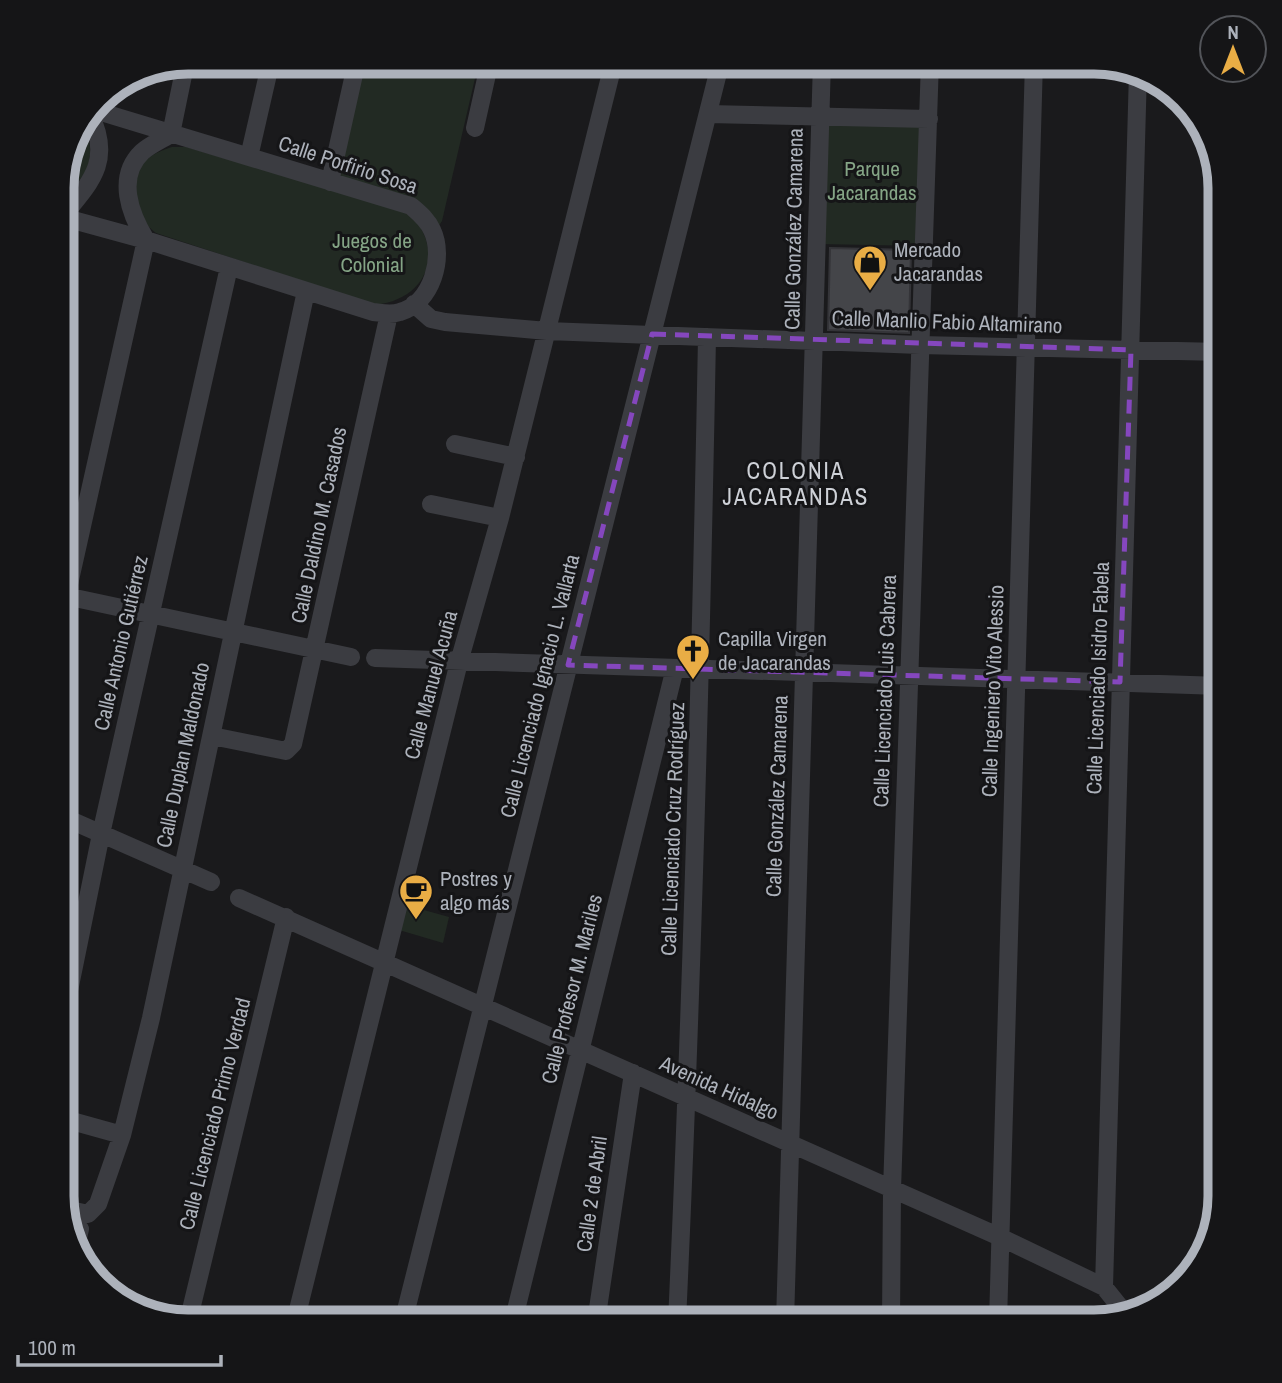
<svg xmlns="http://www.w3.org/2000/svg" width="1282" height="1383" viewBox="0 0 1282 1383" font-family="'Archivo Narrow',sans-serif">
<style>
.green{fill:#222a23}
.building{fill:#444549;stroke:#343438;stroke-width:2}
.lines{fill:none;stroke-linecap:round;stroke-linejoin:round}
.minor{stroke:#3b3c41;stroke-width:18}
.marked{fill:none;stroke:#8547be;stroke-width:5;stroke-dasharray:14 9;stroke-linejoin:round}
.labels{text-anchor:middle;stroke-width:6;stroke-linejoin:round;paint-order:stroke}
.street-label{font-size:21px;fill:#adb2bb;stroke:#151517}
.park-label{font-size:21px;fill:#85a586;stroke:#151517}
.poi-label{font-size:21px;fill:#adb2bb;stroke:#151517;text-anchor:start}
.neighbourhood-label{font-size:23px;letter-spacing:2px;fill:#ced1d7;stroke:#151517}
.rim{fill:none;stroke:#adb2bb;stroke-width:9}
</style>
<rect width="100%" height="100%" fill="#1a1a1c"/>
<path class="green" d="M359 61H479L442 221 438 227 333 178Z
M820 118 927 119 922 246 818 244Z
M81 122C98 148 91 180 62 193 62 170 68 140 81 122Z
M172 147H186L409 212C446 251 428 299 375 305L156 233C145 225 143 219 139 205 137 199 132 190 132 183 134 163 155 152 172 147Z
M406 905 449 917 443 943 399 930Z"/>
<path class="building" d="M830 248 911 250 909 333 828 330Z
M610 1309 664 1314 663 1322H608Z"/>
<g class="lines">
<path class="minor" d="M708 114 929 119
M475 128 490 61
M171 134 186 61
M249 157 271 61
M330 182 357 61
M62 217 146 240 373 312C383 313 391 315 400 312 432 303 445 257 432 230 427 219 419 213 411 206L91 109
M62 222V217C92 181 113 160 89 112
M414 304 431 319 445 322 547 331 920 345 1221 352
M455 444 516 457
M431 504 500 518
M61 595 351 657
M61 620 146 240C130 214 116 177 142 152 150 145 161 140 171 134
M375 658 1221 686
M212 736 286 751 293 744 389 314
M61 816 211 882
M239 898 1000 1237 1104 1287 1124 1312
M61 1030 101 834 229 267
M61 1118 122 1135
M66 1209 88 1214 98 1204 122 1135 151 1018 306 291
M1215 1223 1221 994
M77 1242 80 1229
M1104 1287 1138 71
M188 1322 286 917
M295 1322 459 662 500 518 614 61
M403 1322 721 61
M513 1322 675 668
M596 1322 633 1073
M677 1322C692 993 701 665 707 337
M785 1322 822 61
M891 1322 892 1190 930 61
M998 1322 1034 61"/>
</g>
<path class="marked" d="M652 334 1131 350 1120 682 568 665Z"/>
<defs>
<g id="shop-pin" transform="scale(1.75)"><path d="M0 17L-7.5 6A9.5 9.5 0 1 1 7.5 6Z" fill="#e9ad45" stroke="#151517"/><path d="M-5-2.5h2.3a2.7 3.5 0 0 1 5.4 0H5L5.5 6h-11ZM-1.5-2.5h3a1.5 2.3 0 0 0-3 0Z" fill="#111"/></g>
<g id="church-pin" transform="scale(1.75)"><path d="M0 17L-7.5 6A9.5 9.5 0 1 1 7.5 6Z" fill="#e9ad45" stroke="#151517"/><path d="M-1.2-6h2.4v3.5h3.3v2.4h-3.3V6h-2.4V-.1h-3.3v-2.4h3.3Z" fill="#111"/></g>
<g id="cafe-pin" transform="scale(1.75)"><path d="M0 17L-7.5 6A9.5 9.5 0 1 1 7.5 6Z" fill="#e9ad45" stroke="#151517"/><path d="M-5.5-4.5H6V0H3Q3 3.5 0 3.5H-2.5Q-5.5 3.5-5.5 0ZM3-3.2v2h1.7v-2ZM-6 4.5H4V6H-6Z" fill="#111"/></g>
</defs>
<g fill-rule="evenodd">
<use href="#shop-pin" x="870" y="262"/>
<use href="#church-pin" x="693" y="651"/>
<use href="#cafe-pin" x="416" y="891"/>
</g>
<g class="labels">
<g class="street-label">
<text transform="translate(348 165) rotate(18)" y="7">Calle Porfirio Sosa</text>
<text transform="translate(794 229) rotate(-89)" y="7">Calle González Camarena</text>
<text transform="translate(947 322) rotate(2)" y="7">Calle Manlio Fabio Altamirano</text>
<text transform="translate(319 525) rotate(-78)" y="7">Calle Daldino M. Casados</text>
<text transform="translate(121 643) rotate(-77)" y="7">Calle Antonio Gutiérrez</text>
<text transform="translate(1098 678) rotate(-88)" y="7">Calle Licenciado Isidro Fabela</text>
<text transform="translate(431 685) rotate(-75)" y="7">Calle Manuel Acuña</text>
<text transform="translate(540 686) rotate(-76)" y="7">Calle Licenciado Ignacio L. Vallarta</text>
<text transform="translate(885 691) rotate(-88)" y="7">Calle Licenciado Luis Cabrera</text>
<text transform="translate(993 691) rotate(-88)" y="7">Calle Ingeniero Vito Alessio</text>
<text transform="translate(183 755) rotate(-78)" y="7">Calle Duplan Maldonado</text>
<text transform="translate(777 796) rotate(-88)" y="7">Calle González Camarena</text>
<text transform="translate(673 829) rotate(-88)" y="7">Calle Licenciado Cruz Rodríguez</text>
<text transform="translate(572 989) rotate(-76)" y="7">Calle Profesor M. Mariles</text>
<text transform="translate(719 1088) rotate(24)" y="7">Avenida Hidalgo</text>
<text transform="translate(215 1114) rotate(-76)" y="7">Calle Licenciado Primo Verdad</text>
<text transform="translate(592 1194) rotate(-82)" y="7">Calle 2 de Abril</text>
</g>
<g class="park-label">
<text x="872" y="176">Parque<tspan x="872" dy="24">Jacarandas</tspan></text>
<text x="372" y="248">Juegos de<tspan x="372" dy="24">Colonial</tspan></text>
</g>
<g class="poi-label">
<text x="894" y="257">Mercado<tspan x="894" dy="24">Jacarandas</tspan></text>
<text x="718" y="646">Capilla Virgen<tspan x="718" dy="24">de Jacarandas</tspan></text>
<text x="440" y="886">Postres y<tspan x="440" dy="24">algo más</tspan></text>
</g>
<g class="neighbourhood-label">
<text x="796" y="479">COLONIA<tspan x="796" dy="26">JACARANDAS</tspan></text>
</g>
</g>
<path d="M0 0H1282V1383H0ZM188 74H1094A114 114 0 0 1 1208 188V1196A114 114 0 0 1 1094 1310H188A114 114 0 0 1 74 1196V188A114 114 0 0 1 188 74Z" fill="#151517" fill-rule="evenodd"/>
<path class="rim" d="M188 74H1094A114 114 0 0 1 1208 188V1196A114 114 0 0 1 1094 1310H188A114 114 0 0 1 74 1196V188A114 114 0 0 1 188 74Z"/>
<g transform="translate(1233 49)"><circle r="33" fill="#151517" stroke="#525459" stroke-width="2"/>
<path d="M0-5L12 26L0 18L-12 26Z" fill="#e9ad45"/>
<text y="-10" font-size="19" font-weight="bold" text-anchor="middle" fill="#adb2bb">N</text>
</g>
<path d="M18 1355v10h203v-10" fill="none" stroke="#adb2bb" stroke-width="3.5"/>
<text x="28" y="1355" font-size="21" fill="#adb2bb" stroke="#151517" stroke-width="5" paint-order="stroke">100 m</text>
</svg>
